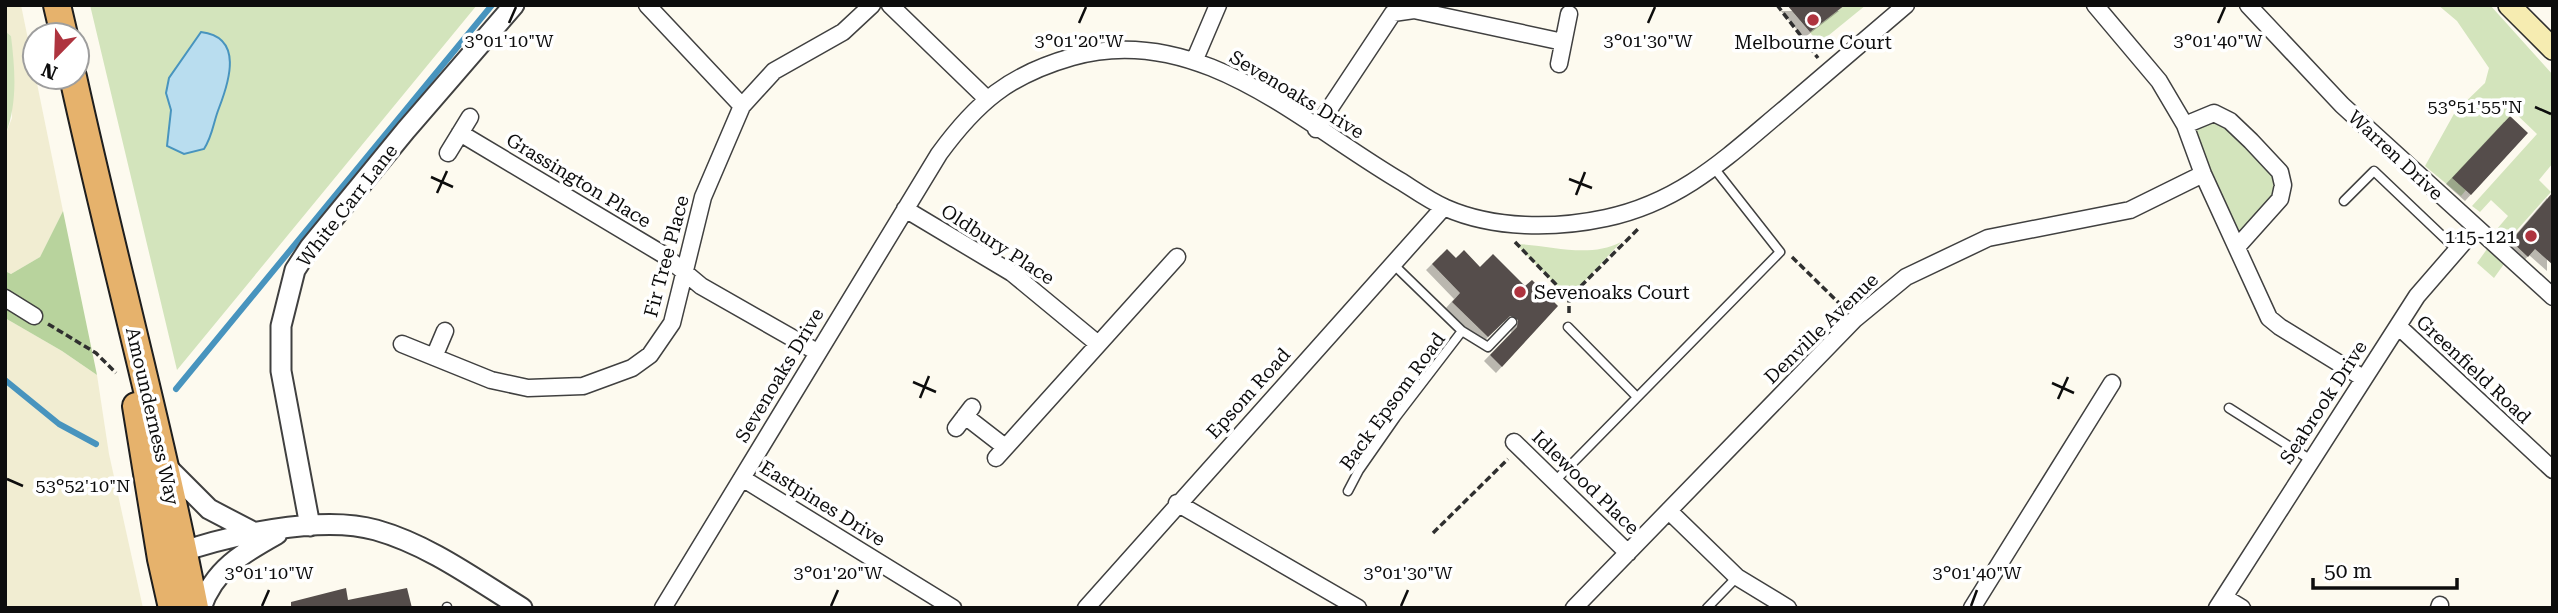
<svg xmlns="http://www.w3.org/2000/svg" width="2558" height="613" viewBox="0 0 2558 613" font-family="'Roboto Serif',serif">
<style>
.farmland{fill:#f1edd2}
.green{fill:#d3e4bc}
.forest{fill:#b8d39d}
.water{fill:#b9ddef;stroke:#4894be;stroke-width:2}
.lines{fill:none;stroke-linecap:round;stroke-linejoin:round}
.stream{stroke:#4894be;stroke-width:6}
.building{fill:#554e4b;filter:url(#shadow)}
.service-casing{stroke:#404040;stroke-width:11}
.minor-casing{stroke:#404040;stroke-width:19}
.tertiary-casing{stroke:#404040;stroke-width:23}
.secondary-casing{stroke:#2f2f2f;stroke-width:24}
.trunk-casing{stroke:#1e1e1e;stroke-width:30}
.path{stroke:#2f2f2f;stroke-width:3.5;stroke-dasharray:7 3.5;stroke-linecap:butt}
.service{stroke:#fff;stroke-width:8}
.minor{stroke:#fff;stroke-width:16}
.tertiary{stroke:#fff;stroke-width:19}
.secondary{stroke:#f6ecb1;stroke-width:21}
.trunk{stroke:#e6b26c;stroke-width:26}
.ticks{fill:none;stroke:#0d0d0d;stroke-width:2.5}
.poi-dot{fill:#ae343f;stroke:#fff;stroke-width:2.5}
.labels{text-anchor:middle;stroke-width:7;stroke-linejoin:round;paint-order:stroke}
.poi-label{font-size:19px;fill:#0d0d0d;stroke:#fff}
.street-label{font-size:19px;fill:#0d0d0d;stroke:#fff}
.ticks-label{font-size:18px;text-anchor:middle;fill:#0d0d0d;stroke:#fff;stroke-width:7;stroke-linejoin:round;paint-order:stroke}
</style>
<defs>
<filter id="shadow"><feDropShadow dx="-6" dy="6" stdDeviation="0" flood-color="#0004"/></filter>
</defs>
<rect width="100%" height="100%" fill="#fdfaef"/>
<path class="farmland" d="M5 5H21L63 211 40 257 11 274 5 271V136L12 118 11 36 5 31Z
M5 318 62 351 97 375 109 454 143 608H5Z"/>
<path class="green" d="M90 5H477L177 370Z
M1845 5H1866L1818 44 1810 32Z
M2438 5H2490L2553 75V163L2539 180 2551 192 2509 239 2497 229 2508 216 2491 200 2480 212 2472 206 2537 134 2514 112 2453 178 2466 190 2461 196 2425 166 2455 112 2485 83 2489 68 2457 21Z
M5 31 11 36C15 70 18 103 5 136Z
M2214 113 2283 185 2242 241 2208 165 2193 121Z
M1621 242 1569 298 1516 244C1551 245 1588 259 1621 242Z
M2492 242 2509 257 2494 278 2477 263Z"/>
<path class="forest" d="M63 211 97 375 62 351 5 318V271L11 274 40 257Z"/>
<path class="water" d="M201 32C244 37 229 82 219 108 213 123 213 135 204 149L184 154 167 146 171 110 166 93 169 78Z"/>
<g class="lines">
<path class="stream" d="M5 380 59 424 96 444
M176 389 492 5"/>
</g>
<path class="building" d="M1787 5H1845L1810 32Z
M2510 116 2528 133 2471 195 2452 178Z
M2553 192V265L2535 249 2528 257 2511 241Z
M1447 249 1456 258 1464 250 1480 267 1493 254 1525 286 1532 280 1558 306 1502 367 1490 355 1517 327 1518 320 1510 316 1488 337 1452 302 1460 293 1432 264Z
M346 588 348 600 407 588 412 608H291V602Z"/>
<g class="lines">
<g class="service-casing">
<path id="service" d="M2344 201 2374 171 2456 249
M1393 264 1462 331 1488 347 1512 322
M1568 327 1637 397
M2229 408 2311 460
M1555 481 1780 252 1714 168
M1348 491 1359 470 1396 417 1462 331
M447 608V607
M1707 608 1737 577"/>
</g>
<g class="minor-casing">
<path id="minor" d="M647 5 742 106
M890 5 986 98
M2095 5 2159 81 2185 125 2203 174 2269 318 2280 327 2363 378
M2248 5 2342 105 2553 297
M1195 59 1218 5
M1559 64 1569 14
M2185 125 2214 113 2230 121 2251 141 2280 172 2283 185 2280 199 2237 247
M1316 129 1393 13 1414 10 1563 42
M460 133 664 255 701 286 817 352
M448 153 470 117
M905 209 1012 273 1098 344
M5 298 34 316
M2398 326 2553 470
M402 344 491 380 528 388 583 386 632 368 650 355 672 323 703 197 742 106 774 71 843 32 872 5
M434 357 445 331
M965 416 1005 447
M956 428 972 407
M1514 442 1628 553
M996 458 1177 257
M742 478 953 608
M1177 503 1358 608
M1669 511 1737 577 1788 608
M2224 597 2242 608
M663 608 939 154C977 102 1009 75 1072 57 1198 21 1301 123 1402 182 1416 191 1430 201 1446 208 1494 229 1555 229 1606 218 1681 202 1726 158 1782 111 1823 76 1865 40 1906 5
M1086 608 1444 207
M1574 608 1855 319 1906 277 1988 238 2130 210 2203 174
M1972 608 2112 383
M2217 608 2417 296 2476 228
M2439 608 2440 605"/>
</g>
<g class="tertiary-casing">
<path id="tertiary" d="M167 467 209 509 253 532
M310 526 281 371V326L295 270 310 247 406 130 514 5
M172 555C226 536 320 514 376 530 429 545 475 579 522 608
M201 608C214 569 243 553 277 534"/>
</g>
<g class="secondary-casing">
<path id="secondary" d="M2509 5 2553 49"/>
</g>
<g class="trunk-casing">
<path id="trunk" d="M57 5 64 35
M73 77C112 254 160 429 195 608
M136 406 161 559 172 608"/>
</g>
<path class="path" d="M1777 5 1818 58
M1515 242 1569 298 1640 227
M1792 257 1844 308
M1569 313V298
M48 324 96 353 116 373
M1433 533 1508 459"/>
<use href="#service" class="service"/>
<use href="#minor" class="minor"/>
<use href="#tertiary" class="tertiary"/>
<use href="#secondary" class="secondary"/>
<use href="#trunk" class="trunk"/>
</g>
<path class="ticks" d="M509 23 516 7M1079 23 1086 7M1648 23 1655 7M2218 23 2225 7M2535 107 2551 114M431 177 453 187M1569 179 1592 188M437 193 447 171M1576 195 1585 172M913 382 936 392M2052 383 2074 393M920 398 929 376M2058 399 2068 377M7 479 23 486M262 606 269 590M831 606 838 590M1401 606 1408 590M1971 606 1977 590"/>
<g class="poi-dot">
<circle cx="1813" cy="20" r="7"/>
<circle cx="2531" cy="236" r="7"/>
<circle cx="1520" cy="292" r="7"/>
</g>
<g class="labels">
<g class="poi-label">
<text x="1813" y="49">Melbourne Court</text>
<text x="2517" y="243" text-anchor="end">115-121</text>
<text x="1534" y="299" text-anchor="start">Sevenoaks Court</text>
</g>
<g class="street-label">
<text transform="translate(1297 94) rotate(31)" y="7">Sevenoaks Drive</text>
<text transform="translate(2396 155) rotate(43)" y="7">Warren Drive</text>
<text transform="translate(579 180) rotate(31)" y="7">Grassington Place</text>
<text transform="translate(347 205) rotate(-52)" y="7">White Carr Lane</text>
<text transform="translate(998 244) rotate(33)" y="7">Oldbury Place</text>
<text transform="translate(666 256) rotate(-75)" y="7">Fir Tree Place</text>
<text transform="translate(1821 328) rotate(-44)" y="7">Denville Avenue</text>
<text transform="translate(2474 369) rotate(43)" y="7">Greenfield Road</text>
<text transform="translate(779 375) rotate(-59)" y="7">Sevenoaks Drive</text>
<text transform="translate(1248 393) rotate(-48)" y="7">Epsom Road</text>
<text transform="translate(1392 401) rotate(-54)" y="7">Back Epsom Road</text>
<text transform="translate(2323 402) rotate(-57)" y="7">Seabrook Drive</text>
<text transform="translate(153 416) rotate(77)" y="7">Amounderness Way</text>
<text transform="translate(1586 482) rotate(44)" y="7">Idlewood Place</text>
<text transform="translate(823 503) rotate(32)" y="7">Eastpines Drive</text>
</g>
</g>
<g class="ticks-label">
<text x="509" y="47">3°01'10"W</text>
<text x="1648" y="47">3°01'30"W</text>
<text x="2218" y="47">3°01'40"W</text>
<text x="1079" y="47">3°01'20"W</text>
<text x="2475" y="113">53°51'55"N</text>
<text x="83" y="492">53°52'10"N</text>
<text x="269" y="579">3°01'10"W</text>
<text x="838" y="579">3°01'20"W</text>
<text x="1408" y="579">3°01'30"W</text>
<text x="1977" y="579">3°01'40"W</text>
</g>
<rect width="2558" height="613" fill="none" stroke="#0d0d0d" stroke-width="14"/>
<g transform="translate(56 56) rotate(203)"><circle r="33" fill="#ffffff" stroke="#9e9e9e" stroke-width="2"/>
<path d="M0-5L12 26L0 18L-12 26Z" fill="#ae343f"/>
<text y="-10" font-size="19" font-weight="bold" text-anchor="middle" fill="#0d0d0d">N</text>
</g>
<path d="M2313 578v10h144v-10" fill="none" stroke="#0d0d0d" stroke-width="3.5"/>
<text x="2324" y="578" font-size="21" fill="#0d0d0d" stroke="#ffffff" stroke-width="5" paint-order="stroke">50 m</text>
</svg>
